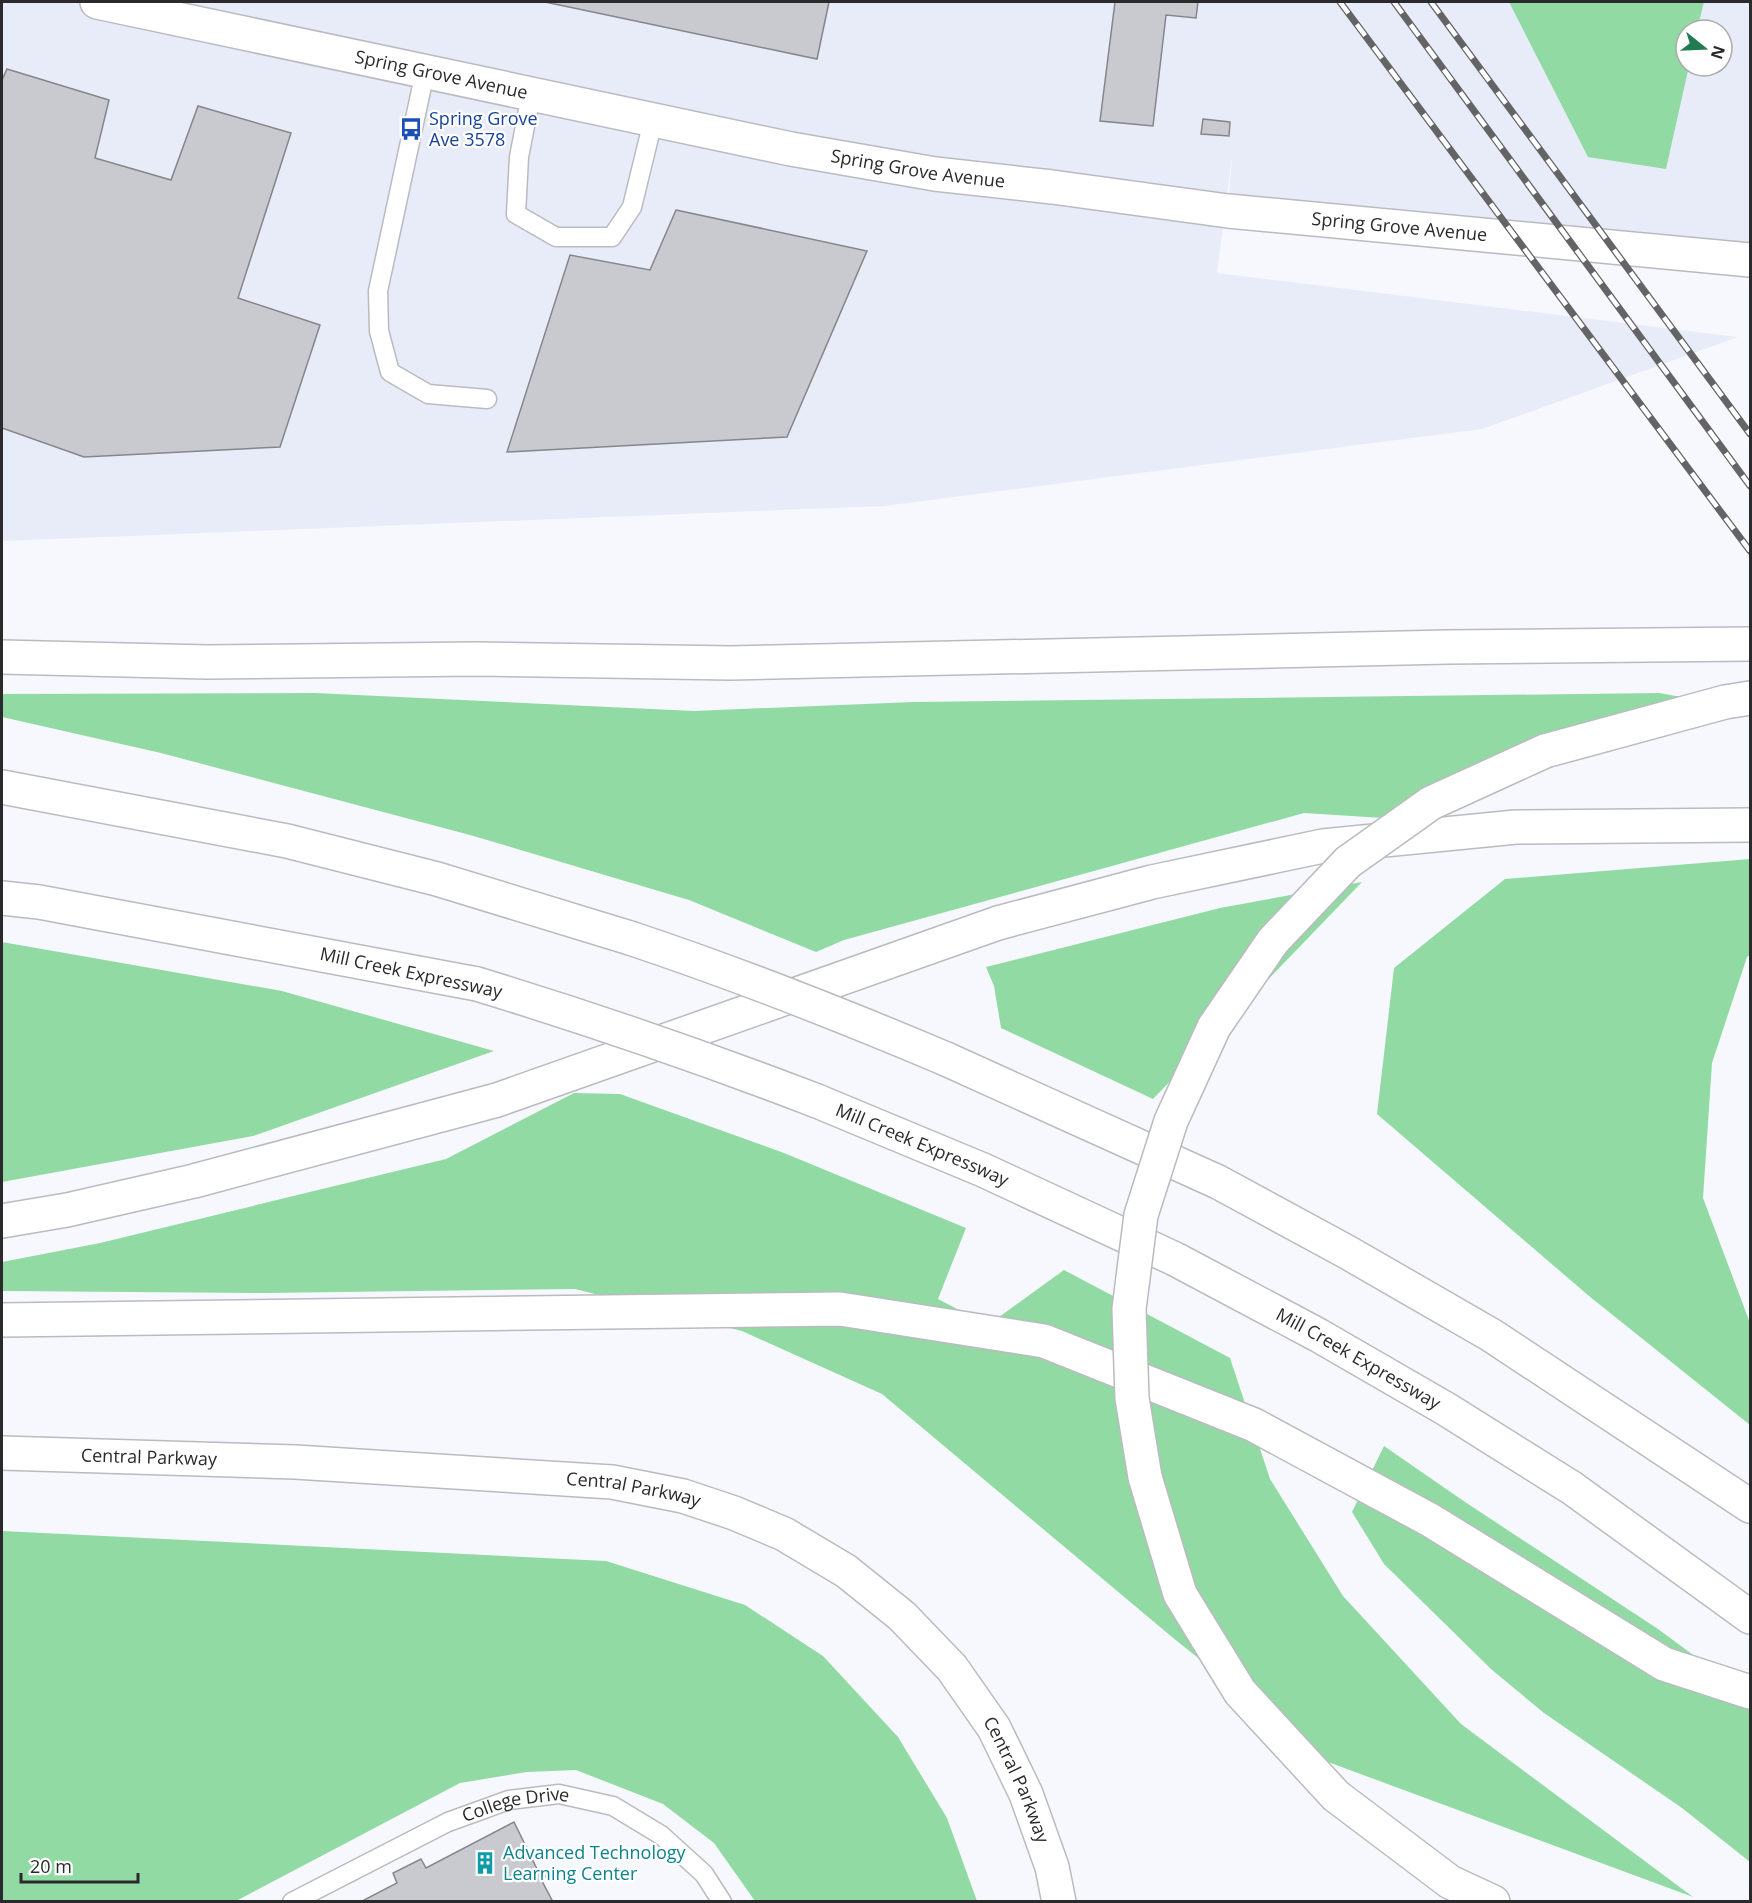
<svg xmlns="http://www.w3.org/2000/svg" width="1752" height="1903" viewBox="0 0 1752 1903" font-family="'Open Sans',sans-serif">
<style>
.built{fill:#e8ecf9;fill-rule:evenodd}
.green{fill:#92daa3}
.building{fill:#c8cacf;stroke:#84868b;stroke-width:1.5}
.lines{fill:none;stroke-linecap:round;stroke-linejoin:round}
.lane-casing{stroke:#babbc0;stroke-width:21}
.secondary-casing{stroke:#babbc0;stroke-width:36}
.primary-casing{stroke:#babbc0;stroke-width:36}
.highway-casing{stroke:#babbc0;stroke-width:36}
.lane{stroke:#fff;stroke-width:18}
.secondary{stroke:#fff;stroke-width:33}
.primary{stroke:#fff;stroke-width:33}
.highway{stroke:#fff;stroke-width:33}
.rail-casing{stroke:#646467;stroke-width:7}
.rail{stroke:#fff;stroke-width:4.5;stroke-dasharray:14;stroke-linecap:butt}
.highway-bridge-casing{stroke:#babbc0;stroke-width:36;stroke-linecap:butt}
.highway-bridge{stroke:#fff;stroke-width:33}
.labels{text-anchor:middle;stroke-width:4.5;stroke-linejoin:round;paint-order:stroke}
.street-label{font-size:18px;fill:#2a2a2c;stroke:#fff}
.transit-label{font-size:18px;fill:#164399;stroke:#fff;text-anchor:start}
.culture-label{font-size:18px;fill:#0d838f;stroke:#fff;text-anchor:start}
</style>
<rect width="100%" height="100%" fill="#f6f8fd"/>
<path class="built" d="M2 2H1750V260L1228 211 1232 156 1217 273 1738 337 1482 429 884 506 2 541ZM1686 30H1722V66H1686Z"/>
<path class="green" d="M1509 2H1704L1697 30H1686V66H1689L1666 169 1588 157Z
M315 693 694 711 913 702 1659 693 1726 705 1513 761 1431 821 1304 813 844 940 816 952 689 900 470 835 161 753 2 717V694Z
M1750 859V955L1747 957 1712 1063 1703 1198 1750 1323V1425L1589 1296 1377 1114 1394 968 1505 879Z
M1362 882 1153 1099 1001 1028 994 986 986 967 1220 908Z
M2 942 282 991 494 1051 253 1136 2 1182Z
M574 1093 620 1094 784 1153 966 1228 938 1299 988 1325 1064 1270 1230 1358 1270 1479 1343 1596 1461 1724 1693 1897 1328 1762 1172 1637 882 1394 742 1331 575 1289 267 1293 2 1291V1262L100 1243 446 1159Z
M1384 1446 1465 1502 1658 1629 1750 1697V1862L1682 1808 1544 1713 1491 1669 1384 1564 1352 1512Z
M2 1531 606 1561 745 1605 823 1656 898 1737 947 1818 977 1901H755L714 1843 663 1804 576 1770 527 1772 460 1783 236 1901H2Z"/>
<path class="building" d="M545 2H829L817 59Z
M1115 2H1198L1196 18 1166 15 1153 126 1100 121Z
M7 69 109 100 95 158 171 180 198 106 291 133 238 298 320 325 280 447 84 457 2 428V80Z
M1203 119 1230 122 1229 136 1201 134Z
M676 210 867 251 787 437 507 452 570 255 650 270Z
M514 1822 539 1873 546 1869 549 1875 541 1879 553 1902H365L364 1900 397 1883 393 1873 421 1859 426 1868Z"/>
<g class="lines">
<g class="lane-casing">
<g id="lane">
<path d="M425 72 378 291 379 331 390 372 428 394 487 399"/>
<path d="M531 95 519 157 516 214 556 237H612L632 207 653 121"/>
<path id="s1" d="M292 1902 448 1822 509 1800 559 1794 613 1806 661 1835 704 1874 722 1902"/>
</g>
</g>
<g class="secondary-casing">
<g id="secondary">
<path id="s2" d="M97 2 791 149 935 174 1052 187 1228 211 1750 260"/>
</g>
</g>
<g class="primary-casing">
<g id="primary">
<path id="s3" d="M2 1453 295 1462 612 1482 683 1496 734 1513 784 1534 846 1571 902 1616 952 1668 994 1728 1026 1794 1052 1867 1059 1902"/>
</g>
</g>
<g class="highway-casing">
<g id="highway">
<path d="M2 657 207 662 476 659 731 663 1448 647 1750 644"/>
<path d="M1545 751 1725 702 1750 698"/>
<path d="M2 787 287 841 437 879 630 938"/>
<path d="M2 898 39 902 477 984"/>
<path d="M946 1059 1218 1182 1347 1252 1491 1335 1750 1506"/>
<path id="s4" d="M817 1101 983 1170 1175 1259 1318 1335 1446 1409 1572 1488 1750 1617"/>
<path d="M2 1221 67 1210 194 1181 497 1100 998 923 1152 882 1323 846 1516 827 1750 825"/>
<path d="M2 1320 840 1309 1044 1341 1254 1425 1430 1520 1664 1664 1750 1692"/>
<path d="M1145 1477 1180 1594 1240 1692 1336 1796 1450 1882 1493 1902"/>
</g>
</g>
<use href="#lane" class="lane"/>
<use href="#secondary" class="secondary"/>
<use href="#primary" class="primary"/>
<use href="#highway" class="highway"/>
<g class="rail-casing">
<path id="rail" d="M1340 2 1750 551
M1394 2 1750 486
M1431 2 1750 434"/>
</g>
<use href="#rail" class="rail"/>
<g class="highway-bridge-casing">
<path id="highway-bridge" d="M630 938C738 974 842 1015 946 1059
M477 984C592 1019 705 1058 817 1101
M1145 1477 1132 1398 1129 1309 1141 1215 1171 1121 1214 1027 1273 941 1348 862 1431 803 1545 751"/>
</g>
<use href="#highway-bridge" class="highway-bridge"/>
</g>
<defs>
<g id="bus-bare" transform="scale(1.8)"><path d="M-5-6H5V4H4V6H2V4H-2V6H-4V4H-5ZM-3.5-4V0h7V-4ZM-3.5 1.2v1.5H-2V1.2ZM2 1.2v1.5H3.5V1.2Z" fill="#1a4fb4" stroke="#fff" stroke-width="2.5" paint-order="stroke"/></g>
<g id="building-bare" transform="scale(1.8)"><path d="M-4-6H4V6H1V3H-1V6H-4ZM-2.5-4.3h1.7v1.8h-1.7ZM.8-4.3h1.7v1.8H.8ZM-2.5-1h1.7V.8h-1.7ZM.8-1h1.7V.8H.8Z" fill="#0f9aa8" stroke="#fff" stroke-width="2.5" paint-order="stroke"/></g>
</defs>
<g fill-rule="evenodd">
<use href="#bus-bare" x="411" y="129"/>
<use href="#building-bare" x="485" y="1863"/>
</g>
<g class="labels">
<g class="street-label">
<text dy="6" stroke="none"><textPath href="#s2" startOffset="352">Spring Grove Avenue</textPath></text>
<text dy="6" stroke="none"><textPath href="#s2" startOffset="838">Spring Grove Avenue</textPath></text>
<text dy="6" stroke="none"><textPath href="#s2" startOffset="1323">Spring Grove Avenue</textPath></text>
<text transform="translate(411 973) rotate(12)" y="6">Mill Creek Expressway</text>
<text dy="6" stroke="none"><textPath href="#s4" startOffset="114">Mill Creek Expressway</textPath></text>
<text dy="6" stroke="none"><textPath href="#s4" startOffset="600">Mill Creek Expressway</textPath></text>
<text dy="6" stroke="none"><textPath href="#s3" startOffset="147">Central Parkway</textPath></text>
<text dy="6" stroke="none"><textPath href="#s3" startOffset="633">Central Parkway</textPath></text>
<text dy="6" stroke="none"><textPath href="#s3" startOffset="1137">Central Parkway</textPath></text>
<text dy="6" stroke="none"><textPath href="#s1" startOffset="246">College Drive</textPath></text>
</g>
<g class="transit-label">
<text x="429" y="125">Spring Grove<tspan x="429" dy="21">Ave 3578</tspan></text>
</g>
<g class="culture-label">
<text x="503" y="1859">Advanced Technology<tspan x="503" dy="21">Learning Center</tspan></text>
</g>
</g>
<rect width="1752" height="1903" fill="none" stroke="#2a2a2c" stroke-width="6"/>
<g transform="translate(1704 48) rotate(108)"><circle r="28" fill="#ffffff" stroke="#aaaaab" stroke-width="1.5"/>
<path d="M0-4.5L10 22L0 15L-10 22Z" fill="#217b50"/>
<text y="-9" font-size="16" font-weight="bold" text-anchor="middle" fill="#2a2a2c">N</text>
</g>
<path d="M21 1873v9h117v-9" fill="none" stroke="#2a2a2c" stroke-width="3"/>
<text x="30" y="1873" font-size="18" fill="#2a2a2c" stroke="#ffffff" stroke-width="4.5" paint-order="stroke">20 m</text>
</svg>
